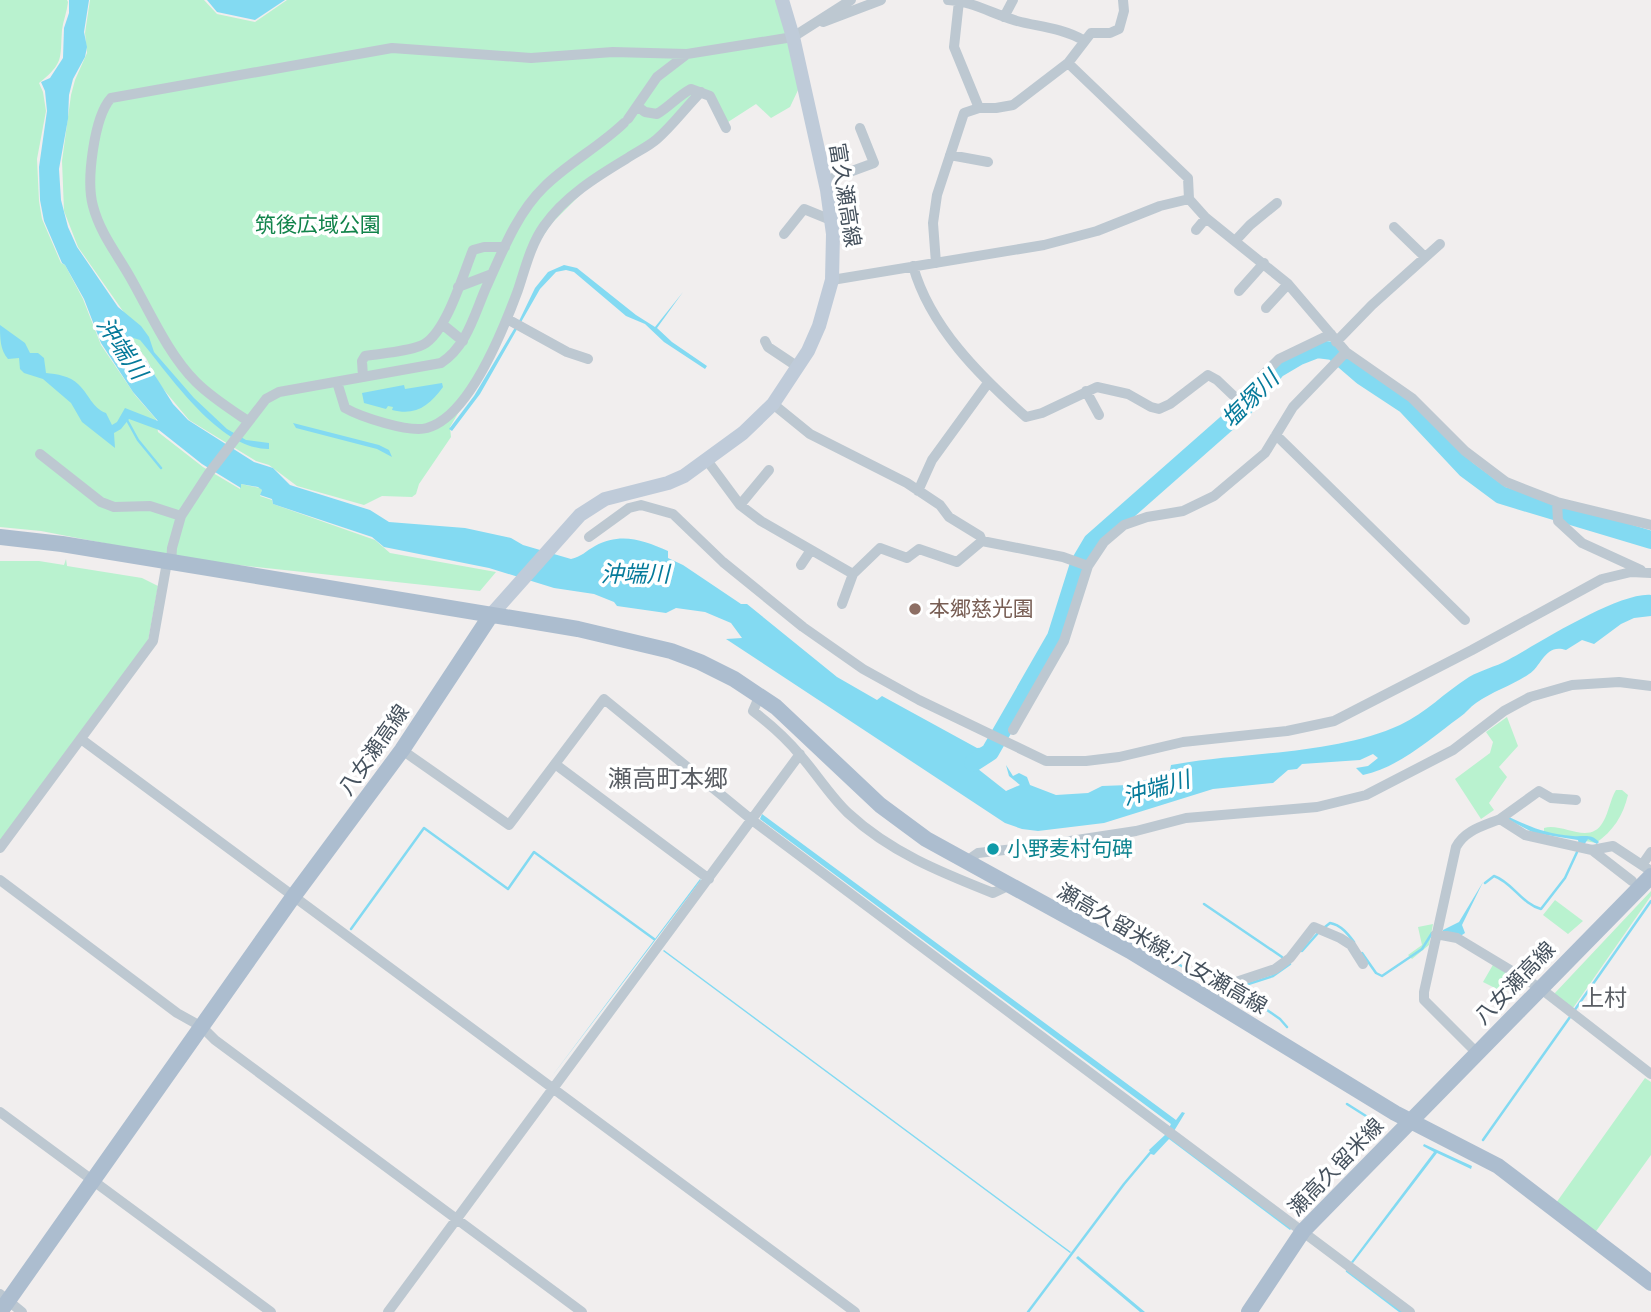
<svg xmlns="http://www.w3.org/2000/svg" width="1651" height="1312" viewBox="0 0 1651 1312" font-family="'DejaVu Sans','Noto Sans JP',sans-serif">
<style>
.green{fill:#b9f2cf}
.water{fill:#83daf2}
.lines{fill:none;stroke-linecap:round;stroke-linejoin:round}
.stream{stroke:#83daf2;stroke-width:2.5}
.river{stroke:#83daf2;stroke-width:18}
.minor{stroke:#bdc8d1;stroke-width:10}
.secondary{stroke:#bfcbd9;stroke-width:14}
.primary{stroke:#acbdcf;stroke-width:16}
.education-dot{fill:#8d6e63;stroke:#fff;stroke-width:2.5}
.culture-dot{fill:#0f9aa8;stroke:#fff;stroke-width:2.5}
.labels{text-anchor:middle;stroke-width:7;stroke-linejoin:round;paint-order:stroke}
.street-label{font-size:21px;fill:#45515d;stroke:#fff}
.park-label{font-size:21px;fill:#11834a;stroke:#fff}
.education-label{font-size:21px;fill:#785e54;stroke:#fff;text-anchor:start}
.culture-label{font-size:21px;fill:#0d838f;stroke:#fff;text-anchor:start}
.water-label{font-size:23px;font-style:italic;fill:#057a9a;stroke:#fff}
.neighbourhood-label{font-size:23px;fill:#5a5e64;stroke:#fff}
.quarter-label{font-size:24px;fill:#5a5e64;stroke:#fff}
</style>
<rect width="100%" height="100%" fill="#f1eeee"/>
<path class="green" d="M0 0H67L68 2C67 12 63 21 62 30 60 59 64 63 39 83L43 92 46 111 37 159 39 201 42 219 61 263 65 265 83 299 101 345 135 395 156 419 158 432 203 467 240 489 241 484 260 488 262 490 260 496 272 500 273 504 375 540 390 553 496 572 480 591 192 560 41 531 0 527Z
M90 0H204L217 14 255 22 287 0H779L799 88 790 107 771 118 756 104 728 122 703 96 662 139 593 182 551 224 538 244 470 393 450 427 451 437 419 484 416 494 412 497 382 496 364 505 297 486 269 465 256 461 189 420 160 385 146 358 132 341 125 314 78 247 64 211 62 161 71 95 75 80 87 53 85 33Z
M66 559 67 566 142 578 158 586 148 641 0 841V561H39L64 565Z
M1507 717 1518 746 1499 767 1507 777 1489 803 1494 810 1481 819 1455 779 1490 753 1493 742 1486 732Z
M1616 790H1622L1628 795C1623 816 1613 831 1596 843L1544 833V828C1562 822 1590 846 1603 822 1609 812 1610 800 1616 790Z
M1651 891V896L1573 1008 1554 994Z
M1555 900 1583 921 1568 934 1543 915Z
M1433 924 1429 945 1412 959 1408 955 1422 945 1418 927Z
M1494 963 1518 979 1505 993 1483 982Z
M1645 1078 1651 1082V1155L1594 1234 1556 1203Z"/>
<path class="water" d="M69 0H89L84 32 87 47 85 57 73 79 69 95 68 119 59 169 61 200 68 227 77 247 118 307 141 326 149 337 154 352 194 398 227 429 246 440 269 443V449C219 450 169 374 140 340L130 337 131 345 144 358 173 404 188 420 254 462 273 468 290 485 370 510 389 522 465 528 511 538 523 545 571 559C581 557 586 551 595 546 621 532 643 540 668 551V558L683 565 741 604H747L837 677 877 700 882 696 977 748 989 747 996 752 982 762 978 769 1006 791 1020 785 1009 776 1006 765 1013 776 1019 773 1027 777 1030 785 1056 795 1088 793 1102 786 1129 785 1163 775 1170 770 1171 765C1242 752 1335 755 1400 725 1426 713 1445 692 1469 677 1481 670 1495 667 1508 660 1539 643 1619 592 1651 595V616L1634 618 1621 624 1594 644 1582 640 1566 650C1545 643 1542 666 1529 674 1513 685 1493 691 1476 703 1470 707 1466 713 1460 717 1431 738 1400 767 1363 775L1356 768 1368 766 1378 758 1373 754 1360 760 1302 764 1297 769 1288 770 1273 783 1213 789 1104 823 1038 831 1022 829 1005 823 726 639 742 638 731 623 705 612 676 608 666 613 617 606 614 602 594 594 554 588 489 568 384 547 372 537 273 504 272 499 260 495 262 490 258 487 241 484V488L202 464 159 430 129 419 121 429 114 433 115 448 82 422 71 403 43 379 24 373 20 369 19 358 8 359C0 350 0 338 0 325L25 343 30 353H38L44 358 46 373C57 374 70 376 78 384 89 394 92 408 106 413L112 425 117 422 125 408 158 421 133 392 101 343 84 299 65 265 62 263 44 221 40 200 39 167 47 111 45 91 41 82 50 78 63 58 64 28 69 13Z
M207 0H285L255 20 217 12Z
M564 265 577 268 636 315 655 327 683 292 657 328 672 342 707 366 705 369 664 342 645 324 626 316 574 272 566 270 556 272 540 289 480 394 452 431 449 429 474 396 520 319 535 288 548 272Z
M442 383 443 387C429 406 416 416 392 410L393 407 388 406 386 409 364 403 362 393 404 385 405 389Z
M293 423 379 445 389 450 392 457 377 449 296 428Z
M762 814 1176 1120 1182 1112 1185 1113 1171 1136 1292 1228 1290 1230 1169 1139 1154 1155 1151 1154 1149 1150 1166 1134 1171 1124 760 819Z
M1507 816C1533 828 1544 833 1573 836 1584 837 1591 833 1599 842L1597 844 1588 839 1580 851 1578 840 1534 833 1507 819Z
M700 879 701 880 549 1080Z
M1483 882 1462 925 1465 933 1462 935 1443 934V930L1459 922Z
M664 950 1071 1252 1070 1253 663 951Z
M1424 1144 1472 1166 1471 1169 1437 1153 1353 1263 1351 1262 1434 1152 1423 1146Z
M1078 1256 1145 1312H1140L1076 1258Z"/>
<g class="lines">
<path class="stream" d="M127 420 138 440 161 468
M1485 883 1494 876C1512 882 1522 904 1541 909L1565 878 1578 850
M1204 904 1282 957
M1325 927 1330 923C1341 925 1348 934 1354 942
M351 929 424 828 508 889 534 852 654 939
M1152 949 1225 991
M1302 951 1318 933
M1362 953 1376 973 1382 976 1422 949 1432 933
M1237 989 1280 1019 1287 1027
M1231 997 1236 988 1273 976 1290 964
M1574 1011 1651 901
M1347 1104 1377 1123
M1483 1140 1570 1017
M1347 1271 1401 1312
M1028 1312 1124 1184 1150 1153"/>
<path class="river" d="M973 763 990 752 1056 637 1079 564 1092 542 1244 408 1277 369 1299 356 1317 349 1333 351 1362 376 1406 405 1466 469 1501 495 1651 540"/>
<path class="minor" d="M948 0C973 1 996 16 1021 22 1043 27 1064 29 1083 40
M959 1 954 47 979 108
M1004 17 1013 0
M823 22 881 0
M1068 63 1188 178 1189 199 1206 218 1288 284 1346 352 1412 398 1465 451 1506 482 1557 502 1651 525
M637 106 645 112 657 114C670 106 678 96 691 89L710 96 726 128
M628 119 657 77 687 54
M950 155 988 162
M825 181 874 163 860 128
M1394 227 1425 257
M1196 230 1206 218
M784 234 804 209 831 220
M1235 241 1250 225 1277 203
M936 263 933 223 937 195 964 113 979 108H996L1013 105 1068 63 1091 33H1110L1119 29 1124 11 1123 0
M913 266C930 327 980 376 1026 417L1042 413 1097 387 1128 394 1151 407 1159 409 1170 404 1208 375 1217 380 1238 400 1279 359 1331 334
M832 280 1044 245 1097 231 1160 206 1189 199
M458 287 492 274
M1239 291 1264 263
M1266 308 1288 284
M507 319 567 352 588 359
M442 324 463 341
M765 341 768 347 798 367
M1336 342 1372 305 1440 244
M363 377 362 361 365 356C383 353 404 352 420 346 445 338 463 274 473 250L484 247H505
M337 382 345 408C361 417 409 433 427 428 469 417 504 328 518 290 525 269 531 244 544 226 564 197 596 177 626 159 636 152 648 147 657 139 673 125 686 107 701 92
M1086 391 1099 415
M773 404 810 434 907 483 940 505 949 517 980 536 982 541 1063 557 1088 566
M248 421C230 409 211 397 196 382 168 354 150 312 130 277 117 254 100 233 93 206 86 181 94 117 111 98L392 48 531 58 613 52 687 54 793 37 851 0
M1276 435 1465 620
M40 454 101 502 114 507 150 506 181 516
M706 459 740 505 761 521 853 574
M918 491 932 460 988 383
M1557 502 1558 521 1582 543 1641 570
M740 505 769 470
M589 537 629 508 641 505 673 514 723 562 803 627 863 669 919 700 1046 761H1086L1119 757 1183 742 1287 731 1334 721 1472 650 1602 579 1631 572 1651 573
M171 563 172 548 181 516 209 473 266 399 279 392 441 363C466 347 474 316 485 290 501 255 516 214 544 187 568 163 599 147 624 123
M801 565 811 550
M842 604 853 574 880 548 907 558 919 549 957 562 982 541
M760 695 753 711C770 724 786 738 800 755 816 773 830 796 848 813 890 852 940 872 993 893L1010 885
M1013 730 1064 641 1088 566 1104 542 1124 525 1147 517 1183 511 1214 496 1265 453 1293 407 1346 352
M81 739 855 1312
M402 750 509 825 604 699 752 820 1410 1312
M555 764 709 879
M1500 819 1539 791 1551 798 1576 800
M0 848 153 641 167 562
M1592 850 1632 881
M965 862 978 853 1031 847 1136 831 1186 818 1317 807 1366 795 1453 750 1504 711 1530 697 1572 685 1619 682 1651 686
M1642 865 1651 852
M0 880 177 1013 202 1027 215 1040 582 1312
M1436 934 1457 938 1540 988 1651 1074
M1216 1004 1236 982 1275 969 1290 958 1314 927 1340 938 1351 945 1363 964
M1477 1053 1424 1000V992L1456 847C1465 830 1483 826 1500 819L1525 835 1592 850 1613 846 1651 871
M0 1112 271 1312
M0 1294 22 1312
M388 1312 800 754"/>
<path class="secondary" d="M491 615 580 515 605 499 668 483 684 476 743 433 773 404 808 351 819 326 832 280 833 234 827 190 793 37 782 0"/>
<path class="primary" d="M0 537 62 544 578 629 671 651 700 662 734 679 776 707 880 805 926 839 1130 951 1395 1113 1498 1166 1651 1283
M0 1312 293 897 402 750 491 615
M1249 1312 1303 1231 1651 876"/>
</g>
<circle class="education-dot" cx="915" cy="609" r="7"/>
<circle class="culture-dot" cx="993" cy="849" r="7"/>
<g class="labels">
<g class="street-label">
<text transform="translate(845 195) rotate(81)" y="7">富久瀬高線</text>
<text transform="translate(374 750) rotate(-55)" y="7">八女瀬高線</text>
<text transform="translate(1162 949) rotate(30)" y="7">瀬高久留米線;八女瀬高線</text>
<text transform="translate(1515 983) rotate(-46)" y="7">八女瀬高線</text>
<text transform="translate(1336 1167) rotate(-46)" y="7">瀬高久留米線</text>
</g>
<g class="park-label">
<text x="318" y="232">筑後広域公園</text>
</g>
<g class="education-label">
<text x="929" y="616">本郷慈光園</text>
</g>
<g class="culture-label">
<text x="1007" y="856">小野麦村句碑</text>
</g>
<g class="water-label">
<text transform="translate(122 348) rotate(56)" y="8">沖端川</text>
<text transform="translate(1250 399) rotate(-45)" y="8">塩塚川</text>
<text x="635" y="582">沖端川</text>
<text transform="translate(1156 788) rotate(-16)" y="8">沖端川</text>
</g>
<g class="neighbourhood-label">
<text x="1604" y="1006">上村</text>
</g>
<g class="quarter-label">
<text x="668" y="787">瀬高町本郷</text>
</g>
</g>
</svg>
